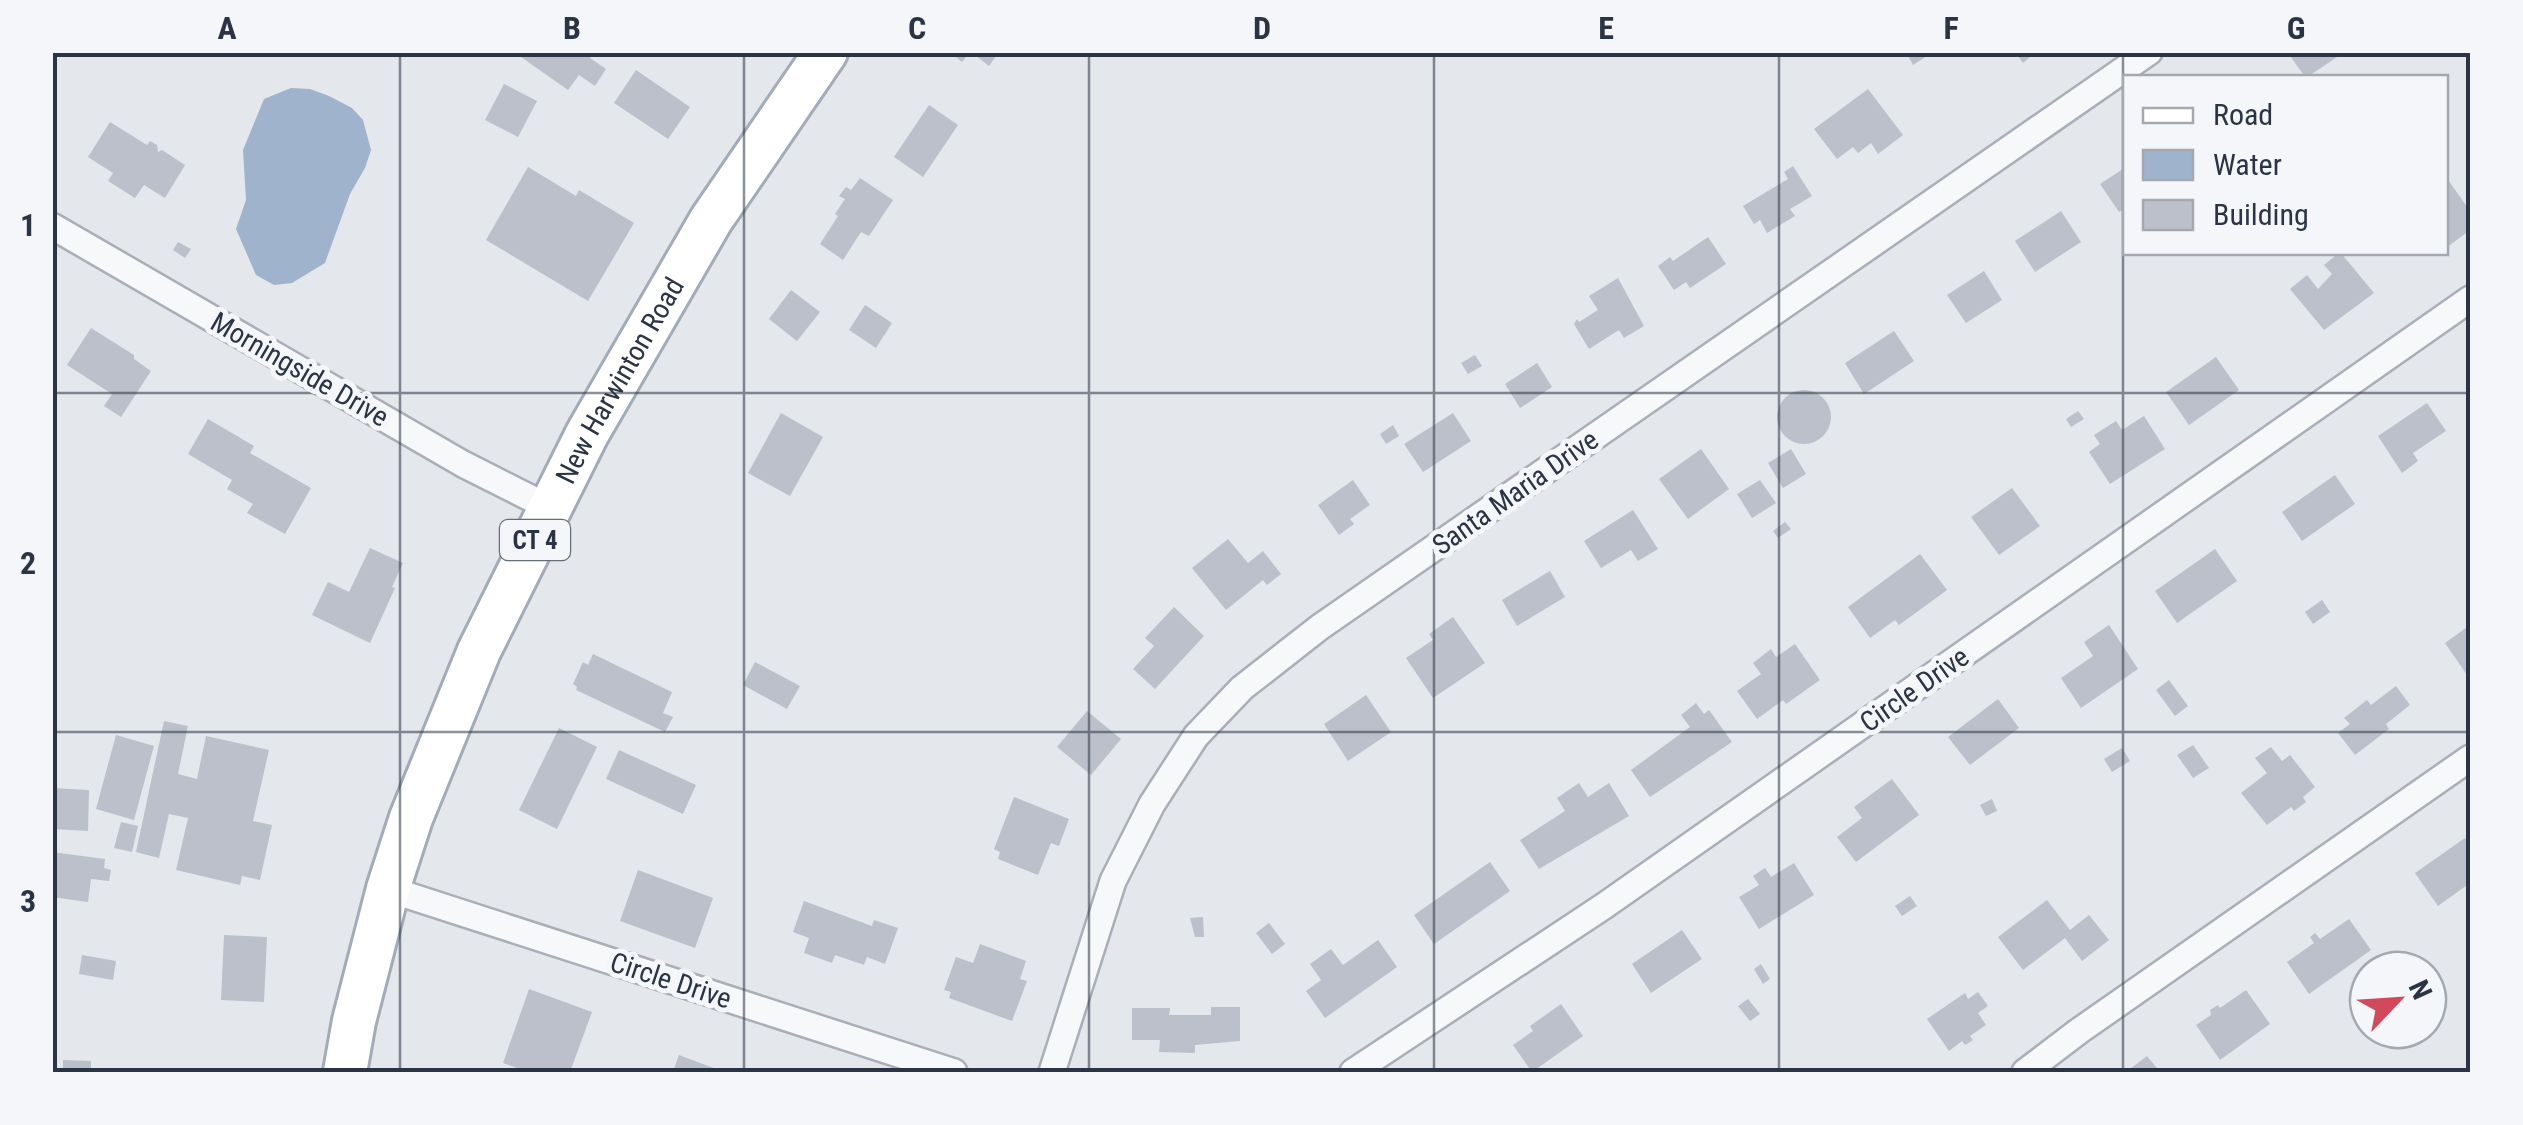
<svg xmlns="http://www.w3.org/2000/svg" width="2523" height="1125" viewBox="0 0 2523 1125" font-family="'Roboto Condensed',sans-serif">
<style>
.water{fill:#9fb4cc}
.building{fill:#bbc0ca}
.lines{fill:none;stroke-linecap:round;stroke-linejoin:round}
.minor-casing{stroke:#a9aeb7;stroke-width:30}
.primary-casing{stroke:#a3abb8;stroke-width:48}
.minor{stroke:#f7f8fa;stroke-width:25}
.primary{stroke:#fff;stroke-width:42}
.grid{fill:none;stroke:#2b3445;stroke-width:2.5;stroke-opacity:0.55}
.labels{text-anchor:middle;stroke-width:10;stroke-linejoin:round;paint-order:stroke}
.shield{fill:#f4f6f9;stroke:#676e7b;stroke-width:2.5}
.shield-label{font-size:25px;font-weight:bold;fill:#2b3445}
.street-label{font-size:28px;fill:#2b3445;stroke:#f4f6f9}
.neatline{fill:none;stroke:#2b3445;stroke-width:4}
.grid-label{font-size:32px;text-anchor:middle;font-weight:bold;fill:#2b3445}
</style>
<rect width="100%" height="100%" fill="#e4e7ec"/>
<path class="water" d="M291 88 310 89 329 96 352 108 363 120 371 150 365 168 350 194 325 263 292 283 274 285 256 275 236 229 246 200 243 150 264 99Z"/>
<path class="building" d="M514 52H594L590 58 606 69 595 86 579 75 568 90Z
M950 52H970L962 62Z
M971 52H999L989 66Z
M1906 52H1933L1913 65Z
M2015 52H2036L2023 63Z
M2294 52H2338L2340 55 2306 78 2290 56Z
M636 70 690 107 668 139 614 103Z
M504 84 537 101 518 137 485 120Z
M1868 89 1903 135 1878 154 1871 143 1858 153 1853 147 1837 159 1814 129Z
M929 105 958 125 923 177 894 157Z
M110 122 147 145 150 141 157 145 158 152 162 150 185 165 165 198 144 185 135 198 108 181 113 173 88 157Z
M1793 166 1812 196 1790 209 1795 216 1767 233 1760 220 1754 224 1743 206 1788 179 1784 172Z
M528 167 576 196 579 190 634 223 588 301 486 240Z
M2126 167V208L2119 212 2100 184Z
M2446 177 2470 211V230L2446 248Z
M860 178 893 200 869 236 861 232 843 260 820 244 838 216 835 214 845 199 839 196 846 187 851 190Z
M2061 211 2081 242 2035 272 2015 241Z
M1708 237 1726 264 1690 288 1686 282 1674 290 1658 266 1670 257 1673 261Z
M178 242 191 249 185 258 173 250Z
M2340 252 2374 293 2324 330 2290 289 2307 275 2318 289 2332 274 2324 265Z
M1984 271 2002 300 1966 323 1947 295Z
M1618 278 1644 326 1624 338 1619 330 1589 349 1574 324 1577 319 1579 322 1598 310 1589 296Z
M791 290 820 312 797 341 769 319Z
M865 305 892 323 876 348 849 330Z
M91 328 134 355V359L151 371 121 417 104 406 112 394 67 365Z
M1894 331 1914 361 1864 394 1845 363Z
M1475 355 1482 366 1468 374 1461 363Z
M2216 357 2239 390 2189 425 2166 392Z
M1537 363 1552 387 1520 408 1505 384Z
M1777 417a27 27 0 1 1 54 0a27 27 0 1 1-54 0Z
M2427 403 2446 431 2413 453 2418 461 2402 473 2378 436Z
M2078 411 2084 419 2071 427 2066 419Z
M781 413 823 437 790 496 748 473Z
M1453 413 1471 441 1423 472 1404 444Z
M2144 416 2165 449 2110 484 2089 452 2100 444 2094 435 2116 421 2122 430Z
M208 419 254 446 250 453 311 488 285 534 247 513 253 504 227 489 232 480 188 454Z
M1393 425 1399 436 1386 444 1380 434Z
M1701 449 1729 489 1688 519 1659 479Z
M1791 449 1806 474 1783 488 1768 463Z
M2335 475 2355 504 2302 541 2282 512Z
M1353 480 1370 505 1350 519 1354 524 1339 535 1318 505Z
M1760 480 1776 503 1752 518 1737 494Z
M2012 488 2040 526 1999 555 1971 517Z
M1633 510 1658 549 1638 561 1631 550 1601 568 1584 541Z
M1785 522 1791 529 1778 538 1773 531Z
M1228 539 1248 563 1263 551 1281 574 1267 585 1263 580 1226 610 1192 568Z
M370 548 403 563 392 587 395 588 370 643 312 615 328 582 349 592Z
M2215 549 2237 581 2177 623 2155 591Z
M1920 554 1947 590 1899 625 1895 620 1870 638 1848 607Z
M1550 571 1565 597 1517 626 1502 600Z
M2322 600 2330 612 2313 624 2305 612Z
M1174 607 1204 636 1155 689 1133 669 1154 646 1145 638Z
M1453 617 1485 663 1433 698 1406 658 1433 640 1429 634Z
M2109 625 2138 669 2081 708 2061 678 2093 656 2084 642Z
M2470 625V673L2467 675 2445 643Z
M1795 644 1820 680 1786 704 1783 700 1757 719 1737 691 1761 674 1753 663 1771 649 1776 657Z
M593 654 672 692 663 713 673 717 665 732 576 690 577 687 573 684 583 662 588 665Z
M755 662 800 686 787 709 743 685Z
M2169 680 2188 706 2175 716 2156 690Z
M2396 686 2410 705 2386 724 2389 729 2355 755 2338 733 2350 724 2344 718 2367 700 2371 705Z
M1366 695 1391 732 1348 761 1324 724Z
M1998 699 2019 728 1970 765 1948 737Z
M1696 703 1704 714 1709 710 1732 742 1650 797 1631 770 1690 727 1681 715Z
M1087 711 1121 739 1091 775 1057 747Z
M164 721 188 726 178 774 197 779 206 736 269 750 253 821 272 825 260 880 242 876 240 885 176 870 188 818 169 814 159 858 136 852Z
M559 728 597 747 557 829 519 810Z
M116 735 154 746 134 820 96 809Z
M2193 745 2209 768 2193 778 2177 755Z
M2271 747 2282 761 2290 755 2315 787 2303 797 2306 802 2294 811 2291 807 2267 825 2241 793 2267 773 2255 758Z
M2122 748 2130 761 2112 772 2104 759Z
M619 750 696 785 683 814 606 779Z
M1892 779 1919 815 1856 862 1837 837 1862 818 1854 807Z
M1579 783 1588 797 1609 783 1629 816 1539 869 1520 840 1565 811 1557 798Z
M52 788 89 790 88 831 52 829Z
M1014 797 1069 819 1059 846 1051 843 1038 875 998 859 1000 852 994 849Z
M1992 799 1997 811 1986 816 1980 805Z
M121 822 138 826 132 852 114 848Z
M2465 838 2470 846V883L2438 906 2415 873Z
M52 852 105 859 104 868 111 870 109 881 91 879 88 902 52 897Z
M1490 862 1510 891 1434 944 1414 915Z
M1794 863 1814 895 1759 929 1739 897 1759 885 1753 876 1765 868 1771 877Z
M638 870 713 898 695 948 620 921Z
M1910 896 1917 906 1902 916 1895 906Z
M2047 900 2070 930 2089 915 2109 940 2082 961 2065 938 2023 970 1998 937Z
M804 901 872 926 874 920 898 928 885 964 867 957 864 965 835 955 832 963 804 953 809 938 793 932Z
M1203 917 1204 937H1195L1190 918Z
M2349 919 2371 950 2309 994 2287 962 2314 943 2310 937 2315 933 2320 939Z
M1269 923 1285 944 1272 954 1256 933Z
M1682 930 1702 959 1651 993 1632 964Z
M224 935 267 937 264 1002 221 1000Z
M1378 940 1397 967 1325 1018 1306 991 1321 980 1310 964 1331 949 1343 965Z
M980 944 1026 961 1020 979 1027 981 1012 1021 949 998 951 992 944 990 956 957 973 963Z
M82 955 116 961 113 980 79 974Z
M1761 964 1770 979 1763 984 1754 969Z
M529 989 592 1012 570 1072H529L503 1063Z
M2246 990 2270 1024 2220 1060 2196 1025 2211 1015 2210 1010 2218 1005 2220 1008Z
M1978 992 1988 1006 1978 1013 1986 1025 1970 1036 1973 1040 1965 1045 1962 1041 1949 1051 1927 1019 1965 993 1968 999Z
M1748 999 1760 1014 1750 1021 1738 1006Z
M1561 1004 1583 1036 1532 1072 1513 1045 1533 1031 1530 1026Z
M1211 1007H1240V1041L1195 1045V1053L1159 1052 1160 1040H1132V1008H1170L1169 1015H1211Z
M679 1055 724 1072H673Z
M2147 1056 2160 1072H2126Z
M63 1060 91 1061V1072H63Z"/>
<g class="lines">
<g class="minor-casing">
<path id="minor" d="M52 226 463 464 550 508
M388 889 954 1072
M1052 1072 1113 881 1152 804 1196 736 1242 688 1320 627 2149 52
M1353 1072 1604 906 2470 299
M2025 1072 2079 1031 2470 758"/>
</g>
<g class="primary-casing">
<g id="primary">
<path id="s1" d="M345 1072 354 1021 388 889 411 818 479 651 587 434 711 220 826 52"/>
</g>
</g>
<use href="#minor" class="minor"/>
<use href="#primary" class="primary"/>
</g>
<path class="grid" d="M400 52V1072M744 52V1072M1089 52V1072M1434 52V1072M1779 52V1072M2123 52V1072M52 393H2470M52 732H2470"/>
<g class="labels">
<rect class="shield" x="500" y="520" width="70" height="40" rx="8"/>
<g class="shield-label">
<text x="535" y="549">CT 4</text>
</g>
<g class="street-label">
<text transform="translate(300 369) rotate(30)" y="10">Morningside Drive</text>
<text dy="10" stroke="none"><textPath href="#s1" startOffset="748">New Harwinton Road</textPath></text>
<text transform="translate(1515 492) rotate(-35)" y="10">Santa Maria Drive</text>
<text transform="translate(1914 689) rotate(-35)" y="10">Circle Drive</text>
<text transform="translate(671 980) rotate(18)" y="10">Circle Drive</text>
</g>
</g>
<rect width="2523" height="1125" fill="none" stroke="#f4f6f9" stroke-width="110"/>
<rect x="2123" y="75" width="325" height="180" fill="#f4f6f9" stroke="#a4a8b1" stroke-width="2.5"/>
<rect x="2143" y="108" width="50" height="15" fill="#ffffff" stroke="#a4a8b1" stroke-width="2.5"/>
<text x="2213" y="125" font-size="30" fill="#2b3445">Road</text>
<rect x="2143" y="150" width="50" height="30" fill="#9fb4cc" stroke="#a4a8b1" stroke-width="2.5"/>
<text x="2213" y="175" font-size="30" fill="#2b3445">Water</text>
<rect x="2143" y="200" width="50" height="30" fill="#bbc0ca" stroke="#a4a8b1" stroke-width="2.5"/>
<text x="2213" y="225" font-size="30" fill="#2b3445">Building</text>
<g transform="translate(2398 1000) rotate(65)"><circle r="48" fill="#f4f6f9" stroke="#a4a8b1" stroke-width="2.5"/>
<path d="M0-8L18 38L0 25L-18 38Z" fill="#d1495b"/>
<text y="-15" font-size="28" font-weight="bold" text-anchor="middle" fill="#2b3445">N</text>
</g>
<rect x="55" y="55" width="2413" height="1015" class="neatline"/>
<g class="grid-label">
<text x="227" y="39">A</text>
<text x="572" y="39">B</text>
<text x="917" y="39">C</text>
<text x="1262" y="39">D</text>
<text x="1606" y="39">E</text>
<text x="1951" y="39">F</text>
<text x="2296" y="39">G</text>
<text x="28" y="236">1</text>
<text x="28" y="574">2</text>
<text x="28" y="912">3</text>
</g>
</svg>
